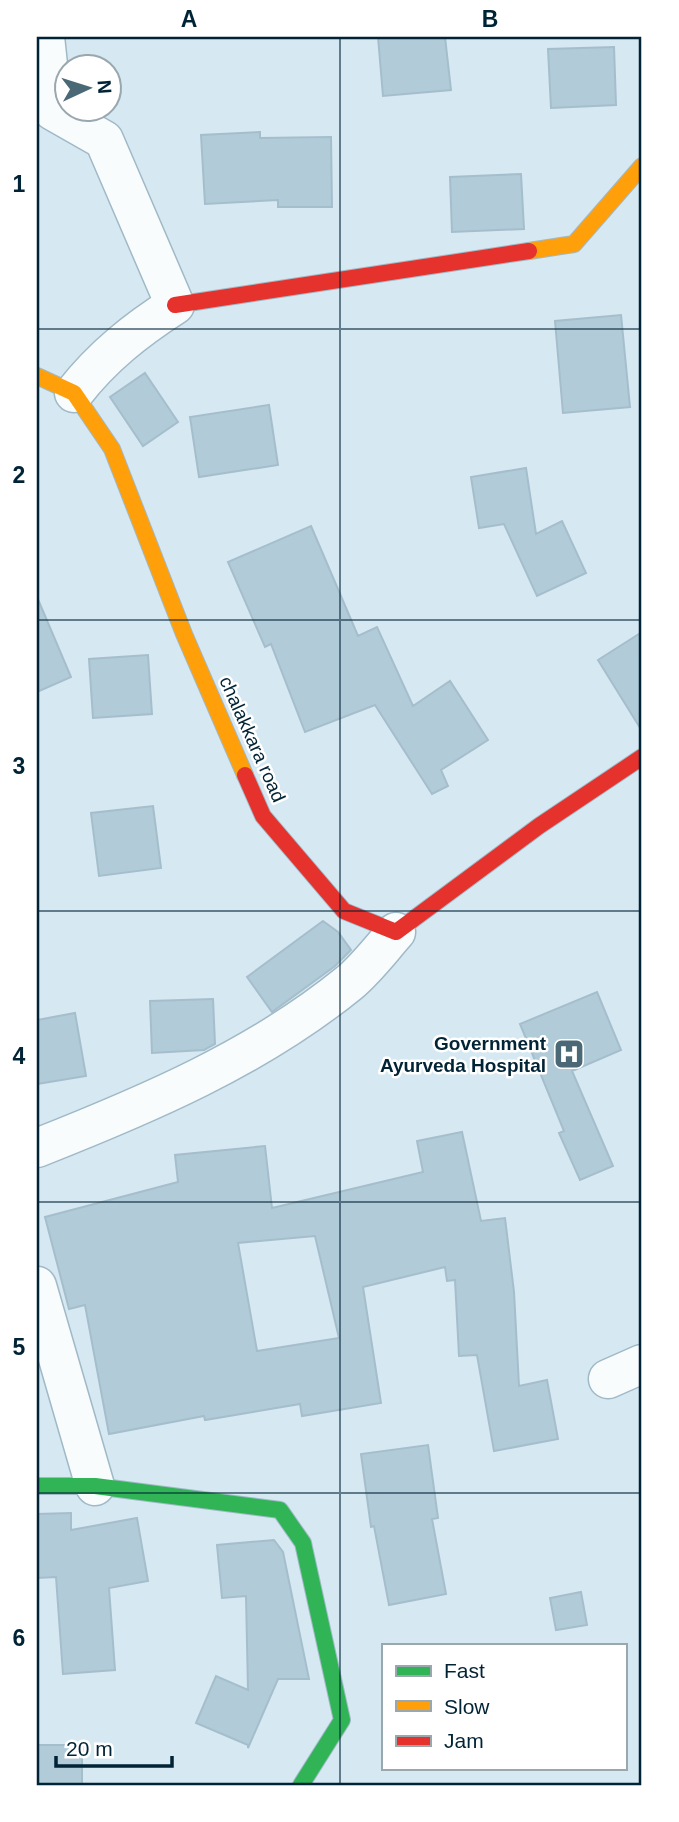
<svg xmlns="http://www.w3.org/2000/svg" width="679" height="1822" viewBox="0 0 679 1822" font-family="Helvetica,sans-serif">
<style>
.building{fill:#b2cbd9;stroke:#a5becc;stroke-width:2;fill-rule:evenodd}
.lines{fill:none;stroke-linecap:round;stroke-linejoin:round}
.street-casing{stroke:#a0b9c7;stroke-width:41}
.fast-casing{stroke:#a0b9c7;stroke-width:18}
.slow-casing{stroke:#a0b9c7;stroke-width:18}
.jam-casing{stroke:#a0b9c7;stroke-width:18}
.street{stroke:#f9fcfd;stroke-width:38}
.fast{stroke:#30b455;stroke-width:16}
.slow{stroke:#ff9f0a;stroke-width:16}
.jam{stroke:#e5322d;stroke-width:16}
.grid{fill:none;stroke:#002335;stroke-width:2;stroke-opacity:0.55}
.labels{text-anchor:middle;stroke-width:5;stroke-linejoin:round;paint-order:stroke}
.street-label{font-size:19px;fill:#002335;stroke:#fff}
.poi-label{font-size:19px;font-weight:bold;fill:#002335;stroke:#fff;text-anchor:end}
.neatline{fill:none;stroke:#002335;stroke-width:2.5}
.grid-label{font-size:23px;text-anchor:middle;font-weight:bold;fill:#002335}
</style>
<rect width="100%" height="100%" fill="#d6e8f2"/>
<path class="building" d="M378 37H445L451 90 383 96Z
M614 47 616 105 551 108 548 49Z
M260 132V138L331 137 332 207H278V200L205 204 201 135Z
M521 174 524 229 452 232 450 177Z
M621 315 630 407 563 413 555 321Z
M145 373 178 422 143 446 110 397Z
M269 405 278 465 199 477 190 417Z
M526 468 536 534 562 521 586 573 537 596 504 524 479 528 471 477Z
M311 526 358 636 377 627 413 706 450 681 488 740 441 770 448 786 432 794 375 705 305 732 271 644 265 647 228 562Z
M37 597 71 677 37 692Z
M642 632V731L598 660Z
M148 655 152 714 93 718 89 659Z
M153 806 161 868 99 876 91 813Z
M323 921 338 932 351 950 335 966 272 1012 247 977Z
M597 992 621 1050 572 1071 613 1166 580 1180 559 1133 564 1131 520 1024Z
M213 999 215 1044 204 1050 152 1053 150 1001Z
M75 1013 86 1076 37 1084V1020Z
M462 1132 481 1221 505 1218 514 1292 519 1386 547 1380 558 1439 494 1451 477 1355 459 1356 455 1280 447 1281 445 1267 363 1287 381 1403 302 1416 300 1404 205 1420 204 1416 109 1434 85 1305 69 1309 45 1217 178 1182 175 1155 265 1146 272 1208 423 1172 417 1141ZM315 1236 339 1338 257 1351 238 1243Z
M428 1445 438 1518 432 1519 446 1594 389 1605 374 1526 371 1527 361 1454Z
M71 1513V1530L137 1518 148 1581 109 1588 115 1670 63 1674 56 1577 37 1578V1514Z
M274 1540 283 1552 309 1679H278L248 1748V1745L196 1723 216 1676 248 1690 246 1596 222 1598 217 1545Z
M581 1592 587 1625 556 1630 550 1598Z
M37 1745H82V1785H37Z"/>
<g class="lines">
<g class="street-casing">
<path id="street" d="M45 37 53 111 104 140 175 305C136 330 103 356 74 393
M37 1148C146 1105 257 1058 349 983 366 969 381 949 396 932
M37 1286 95 1486
M608 1379 642 1364"/>
</g>
<g class="fast-casing">
<path id="fast" d="M37 1486H95L280 1510 303 1543 342 1720 301 1785"/>
</g>
<g class="slow-casing">
<path id="slow" d="M529 251 574 244 642 166
M37 376 74 393 112 449 184 634 245 775"/>
</g>
<g class="jam-casing">
<path id="jam" d="M175 305 529 251
M245 775 263 816 344 911 396 932 539 826 642 757"/>
</g>
<use href="#street" class="street"/>
<use href="#fast" class="fast"/>
<use href="#slow" class="slow"/>
<use href="#jam" class="jam"/>
</g>
<path class="grid" d="M340 37V1785M37 329H642M37 620H642M37 911H642M37 1202H642M37 1493H642"/>
<defs>
<g id="hospital-square" transform="scale(1.575)"><rect x="-9" y="-9" width="18" height="18" rx="4" fill="#4b6877" stroke="#fff"/><path d="M-5-5h3v3.5h4V-5h3V5h-3V1.5h-4V5h-3Z" fill="#fff"/></g>
</defs>
<g fill-rule="evenodd">
<use href="#hospital-square" x="569" y="1054"/>
</g>
<g class="labels">
<g class="street-label">
<text transform="translate(253 739) rotate(66)" y="7">chalakkara road</text>
</g>
<g class="poi-label">
<text x="546" y="1050">Government<tspan x="546" dy="22">Ayurveda Hospital</tspan></text>
</g>
</g>
<rect width="679" height="1822" fill="none" stroke="#ffffff" stroke-width="77"/>
<rect x="382" y="1644" width="245" height="126" fill="#ffffff" stroke="#99a7ae" stroke-width="2"/>
<rect x="396" y="1666" width="35" height="10" fill="#30b455" stroke="#99a7ae" stroke-width="2"/>
<text x="444" y="1678" font-size="21" fill="#002335">Fast</text>
<rect x="396" y="1701" width="35" height="10" fill="#ff9f0a" stroke="#99a7ae" stroke-width="2"/>
<text x="444" y="1714" font-size="21" fill="#002335">Slow</text>
<rect x="396" y="1736" width="35" height="10" fill="#e5322d" stroke="#99a7ae" stroke-width="2"/>
<text x="444" y="1748" font-size="21" fill="#002335">Jam</text>
<g transform="translate(88 88) rotate(86)"><circle r="33" fill="#ffffff" stroke="#99a7ae" stroke-width="2"/>
<path d="M0-5L12 26L0 18L-12 26Z" fill="#4b6877"/>
<text y="-10" font-size="19" font-weight="bold" text-anchor="middle" fill="#002335">N</text>
</g>
<path d="M56 1756v10h116v-10" fill="none" stroke="#002335" stroke-width="3.5"/>
<text x="66" y="1756" font-size="21" fill="#002335" stroke="#ffffff" stroke-width="5" paint-order="stroke">20 m</text>
<rect x="38" y="38" width="602" height="1746" class="neatline"/>
<g class="grid-label">
<text x="189" y="27">A</text>
<text x="490" y="27">B</text>
<text x="19" y="192">1</text>
<text x="19" y="483">2</text>
<text x="19" y="774">3</text>
<text x="19" y="1064">4</text>
<text x="19" y="1355">5</text>
<text x="19" y="1646">6</text>
</g>
</svg>
